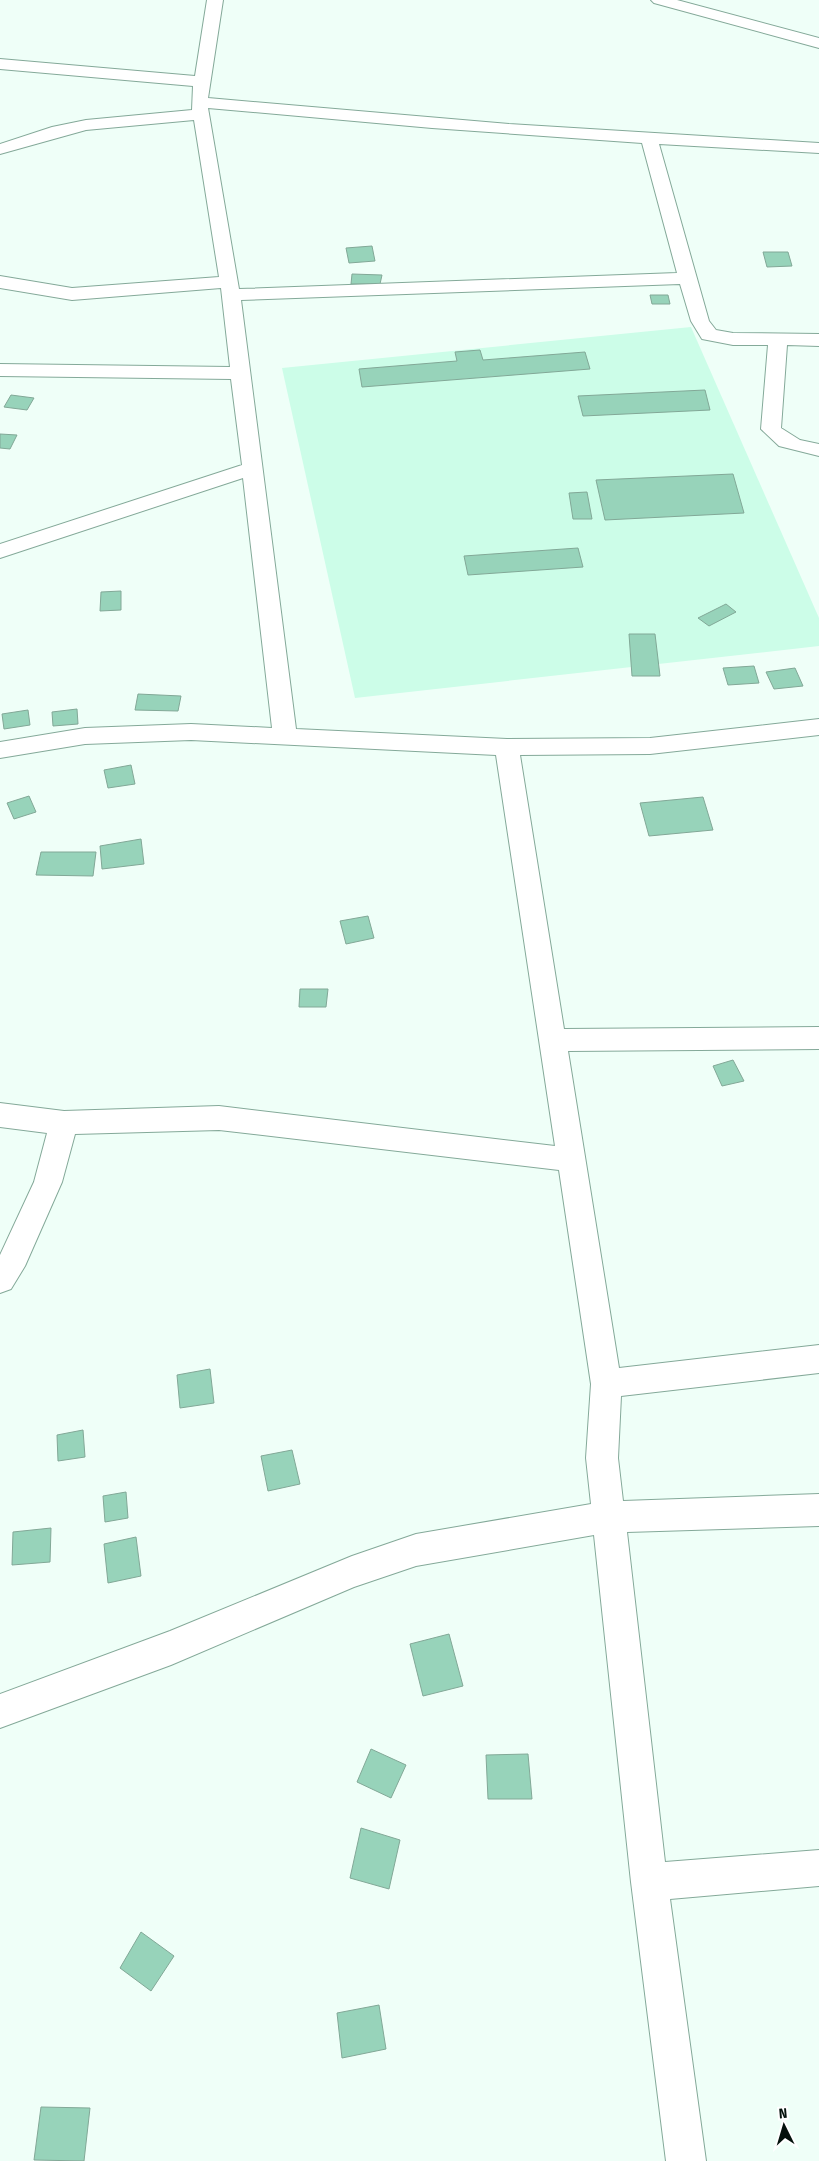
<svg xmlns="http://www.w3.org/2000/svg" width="819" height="2161" viewBox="0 0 819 2161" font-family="'Fira Sans Condensed',sans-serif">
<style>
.built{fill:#ccfde8}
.building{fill:#97d3ba;stroke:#82a897}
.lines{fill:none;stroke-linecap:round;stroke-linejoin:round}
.minor-casing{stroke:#84a999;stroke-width:2}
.minor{fill:#fff;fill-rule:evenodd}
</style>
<rect width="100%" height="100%" fill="#effff8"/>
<path class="built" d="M691 327 819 618V646L355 698 282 368Z"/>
<path class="building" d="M372 246 375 261 349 263 346 248Z
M763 252H788L792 266 767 267Z
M352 274 382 275 380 284H351Z
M650 295H668L670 304H652Z
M480 350 483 360 585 352 590 369 362 387 359 369 457 361 455 352Z
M705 390 710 410 583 416 578 396Z
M11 395 34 398 27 410 4 407Z
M0 434 17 435 10 449 0 448Z
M733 474 744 513 605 520 596 480Z
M587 492 592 519H573L569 493Z
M578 548 583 567 468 575 464 556Z
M121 591V610L100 611 101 592Z
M726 604 736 612 709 626 698 618Z
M629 634H655L660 676H632Z
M754 666 759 683 728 685 723 668Z
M795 668 803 686 774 689 766 672Z
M138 694 181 696 178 711 135 710Z
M77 709 78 724 53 726 52 712Z
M28 710 30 725 4 729 2 714Z
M131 765 135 784 108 788 104 770Z
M29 796 36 812 14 819 7 803Z
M703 797 713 830 649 836 640 803Z
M141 839 144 864 102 869 100 846Z
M41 852H96L93 876 36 875Z
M368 916 374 938 346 944 340 921Z
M300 989H328L326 1007H299Z
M733 1060 744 1081 722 1086 713 1066Z
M210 1369 214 1403 180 1408 177 1375Z
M83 1430 85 1457 58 1461 57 1435Z
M292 1450 300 1484 268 1491 261 1456Z
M126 1492 128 1518 105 1522 103 1496Z
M51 1528 50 1562 12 1565 13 1532Z
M136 1537 141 1576 108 1583 104 1544Z
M449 1634 463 1686 423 1696 410 1644Z
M371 1749 406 1765 391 1798 357 1782Z
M528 1754 532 1799H488L486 1755Z
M361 1828 400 1840 389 1889 350 1878Z
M141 1932 174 1956 151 1991 120 1968Z
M379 2005 386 2049 342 2058 337 2013Z
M41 2107 90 2108 84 2161 34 2160Z"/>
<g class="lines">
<g class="minor-casing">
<path id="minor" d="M207 0H223L208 98 509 124 819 143V153L659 144 709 321 716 330 733 333 819 334V346L787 345 781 428 800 440 819 444V456L779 446 761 429 768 345H733L702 339 691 321 680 284 241 300 296 729 507 739 650 738 819 719V735L650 754 520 755 564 1029 819 1027V1049L568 1051 619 1368 819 1345V1373L621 1396 618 1458 623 1501 819 1494V1526L627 1532 665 1862 819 1850V1886L670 1899 706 2161H666L631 1882 594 1535 416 1566 354 1587 171 1665 0 1728V1694L170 1631 352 1556 416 1534 591 1504 586 1458 591 1384 559 1170 219 1130 75 1134 62 1182 25 1266 11 1289 0 1293V1255L34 1182 47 1133 0 1127V1103L64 1111 219 1106 555 1146 496 755 191 740 85 744 0 758V742L85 728 191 724 272 728 243 478 0 558V544L242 465 231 379 0 376V364L230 367 221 288 72 300 0 288V276L72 288 219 277 194 120 86 130 0 154V144L52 127 86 120 192 110 193 86 0 69V59L195 76ZM208 108 432 128 642 143 677 273 239 289Z
M651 0H677L819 38V48L654 3Z"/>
</g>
<use href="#minor" class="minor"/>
</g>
<g transform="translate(784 2126) rotate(355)" stroke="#ffffff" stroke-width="4" paint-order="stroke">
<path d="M0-4L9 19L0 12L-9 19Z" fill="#04110c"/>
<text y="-8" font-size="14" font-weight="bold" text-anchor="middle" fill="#04110c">N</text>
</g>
</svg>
